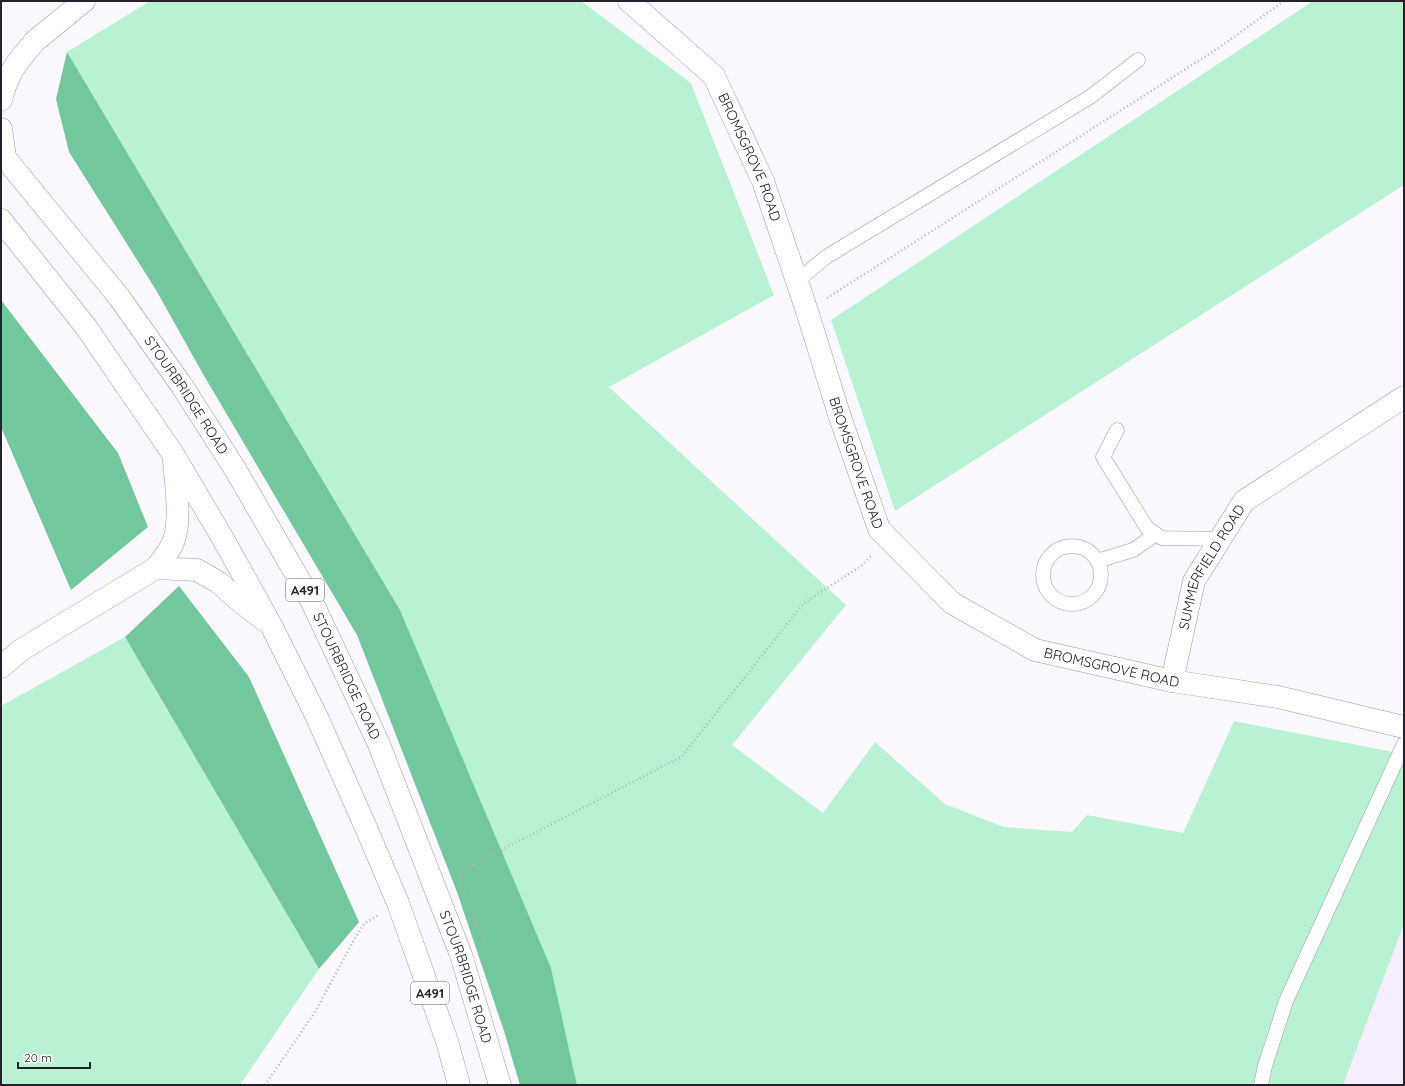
<svg xmlns="http://www.w3.org/2000/svg" width="1405" height="1086" viewBox="0 0 1405 1086" font-family="Quicksand,sans-serif">
<style>
.built{fill:#f4eefe}
.green{fill:#b8f2d3}
.forest{fill:#72c79d}
.lines{fill:none;stroke-linecap:round;stroke-linejoin:round}
.service-casing{stroke:#a195b3;stroke-width:15}
.minor-casing{stroke:#a195b3;stroke-width:23}
.tertiary-casing{stroke:#a195b3;stroke-width:23}
.trunk-casing{stroke:#a195b3;stroke-width:23}
.path{stroke:#b3b0b8;stroke-width:2.5;stroke-dasharray:1 3;stroke-linecap:butt}
.service{stroke:#fff;stroke-width:14}
.minor{stroke:#fff;stroke-width:22}
.tertiary{stroke:#fff;stroke-width:22}
.trunk{stroke:#fff;stroke-width:22}
.labels{text-anchor:middle;stroke-width:3;stroke-linejoin:round;paint-order:stroke}
.shield{fill:#fff;stroke:#66636b;stroke-width:1}
.shield-label{font-size:13px;font-weight:bold;fill:#25202c}
.street-label{font-size:14px;fill:#25202c;stroke:#fff}
</style>
<rect width="100%" height="100%" fill="#fbf8ff"/>
<path class="built" d="M1404 924V1085H1343Z"/>
<path class="green" d="M150 1H581L691 83 774 295 609 387 846 605 732 745 823 813 875 742 945 804 1004 827 1072 832 1087 815 1183 833 1234 721 1404 754V924L1343 1085H577L551 968 400 610 67 52Z
M1313 1H1404V185L895 511 831 320Z
M125 637 319 969 240 1085H1V706Z"/>
<path class="forest" d="M67 52 400 610 551 968 577 1085H520L504 1031 457 892 357 635 203 374 156 290 69 152 56 99Z
M1 300 118 453 148 527 71 590 1 427Z
M179 586 249 677 359 922 319 969 125 637Z"/>
<g class="lines">
<g class="service-casing">
<path id="service" d="M797 281 826 257 1090 97 1138 60
M1117 430 1103 457 1147 528 1162 538 1220 539
M1043 575a29 29 0 1 1 58 0a29 29 0 1 1-58 0Z
M1097 561 1133 550 1156 534
M1261 1085 1265 1066 1286 1001 1404 744"/>
</g>
<g class="minor-casing">
<g id="minor">
<path d="M1 667 21 650 156 568"/>
<path id="s1" d="M1172 681 1194 581 1244 501 1404 397"/>
</g>
</g>
<g class="tertiary-casing">
<g id="tertiary">
<path id="s2" d="M629 1 714 76 763 181 807 311 839 414 879 529 952 603 1035 650 1172 681 1278 697 1404 727"/>
<path d="M35 41 84 1"/>
</g>
</g>
<g class="trunk-casing">
<g id="trunk">
<path d="M1 100C8 72 17 62 35 41"/>
<path d="M1 129 5 157"/>
<path id="s3" d="M1 153 119 297 182 386 235 469 312 602 378 742 461 955 500 1085"/>
<path d="M1 220 86 327 173 454 222 537 271 625 316 715 367 830 398 903 447 1041 459 1085"/>
<path d="M156 568 197 570 218 582 237 599 264 620"/>
<path d="M156 568C161 561 168 553 172 545 182 525 176 484 174 461"/>
</g>
</g>
<path class="path" d="M827 298 1217 49 1284 1
M482 945 484 944 457 873 681 757 804 603 861 566 872 555
M265 1085 315 1012 354 940 364 924 378 915"/>
<use href="#service" class="service"/>
<use href="#minor" class="minor"/>
<use href="#tertiary" class="tertiary"/>
<use href="#trunk" class="trunk"/>
</g>
<g class="labels">
<g class="shield">
<rect x="286" y="579" width="38" height="22" rx="3"/>
<rect x="411" y="982" width="38" height="22" rx="3"/>
</g>
<g class="shield-label">
<text x="305" y="595">A491</text>
<text x="430" y="998">A491</text>
</g>
<g class="street-label">
<text dy="5" stroke="none"><textPath href="#s2" startOffset="202">BROMSGROVE ROAD</textPath></text>
<text dy="5" stroke="none"><textPath href="#s3" startOffset="305">STOURBRIDGE ROAD</textPath></text>
<text dy="5" stroke="none"><textPath href="#s2" startOffset="526">BROMSGROVE ROAD</textPath></text>
<text dy="5" stroke="none"><textPath href="#s1" startOffset="122">SUMMERFIELD ROAD</textPath></text>
<text dy="5" stroke="none"><textPath href="#s2" startOffset="874">BROMSGROVE ROAD</textPath></text>
<text dy="5" stroke="none"><textPath href="#s3" startOffset="629">STOURBRIDGE ROAD</textPath></text>
<text dy="5" stroke="none"><textPath href="#s3" startOffset="953">STOURBRIDGE ROAD</textPath></text>
</g>
</g>
<rect width="1405" height="1086" fill="none" stroke="#25202c" stroke-width="4"/>
<path d="M18 1062v6h72v-6" fill="none" stroke="#25202c" stroke-width="2"/>
<text x="24" y="1062" font-size="12" fill="#25202c" stroke="#ffffff" stroke-width="3" paint-order="stroke">20 m</text>
</svg>
